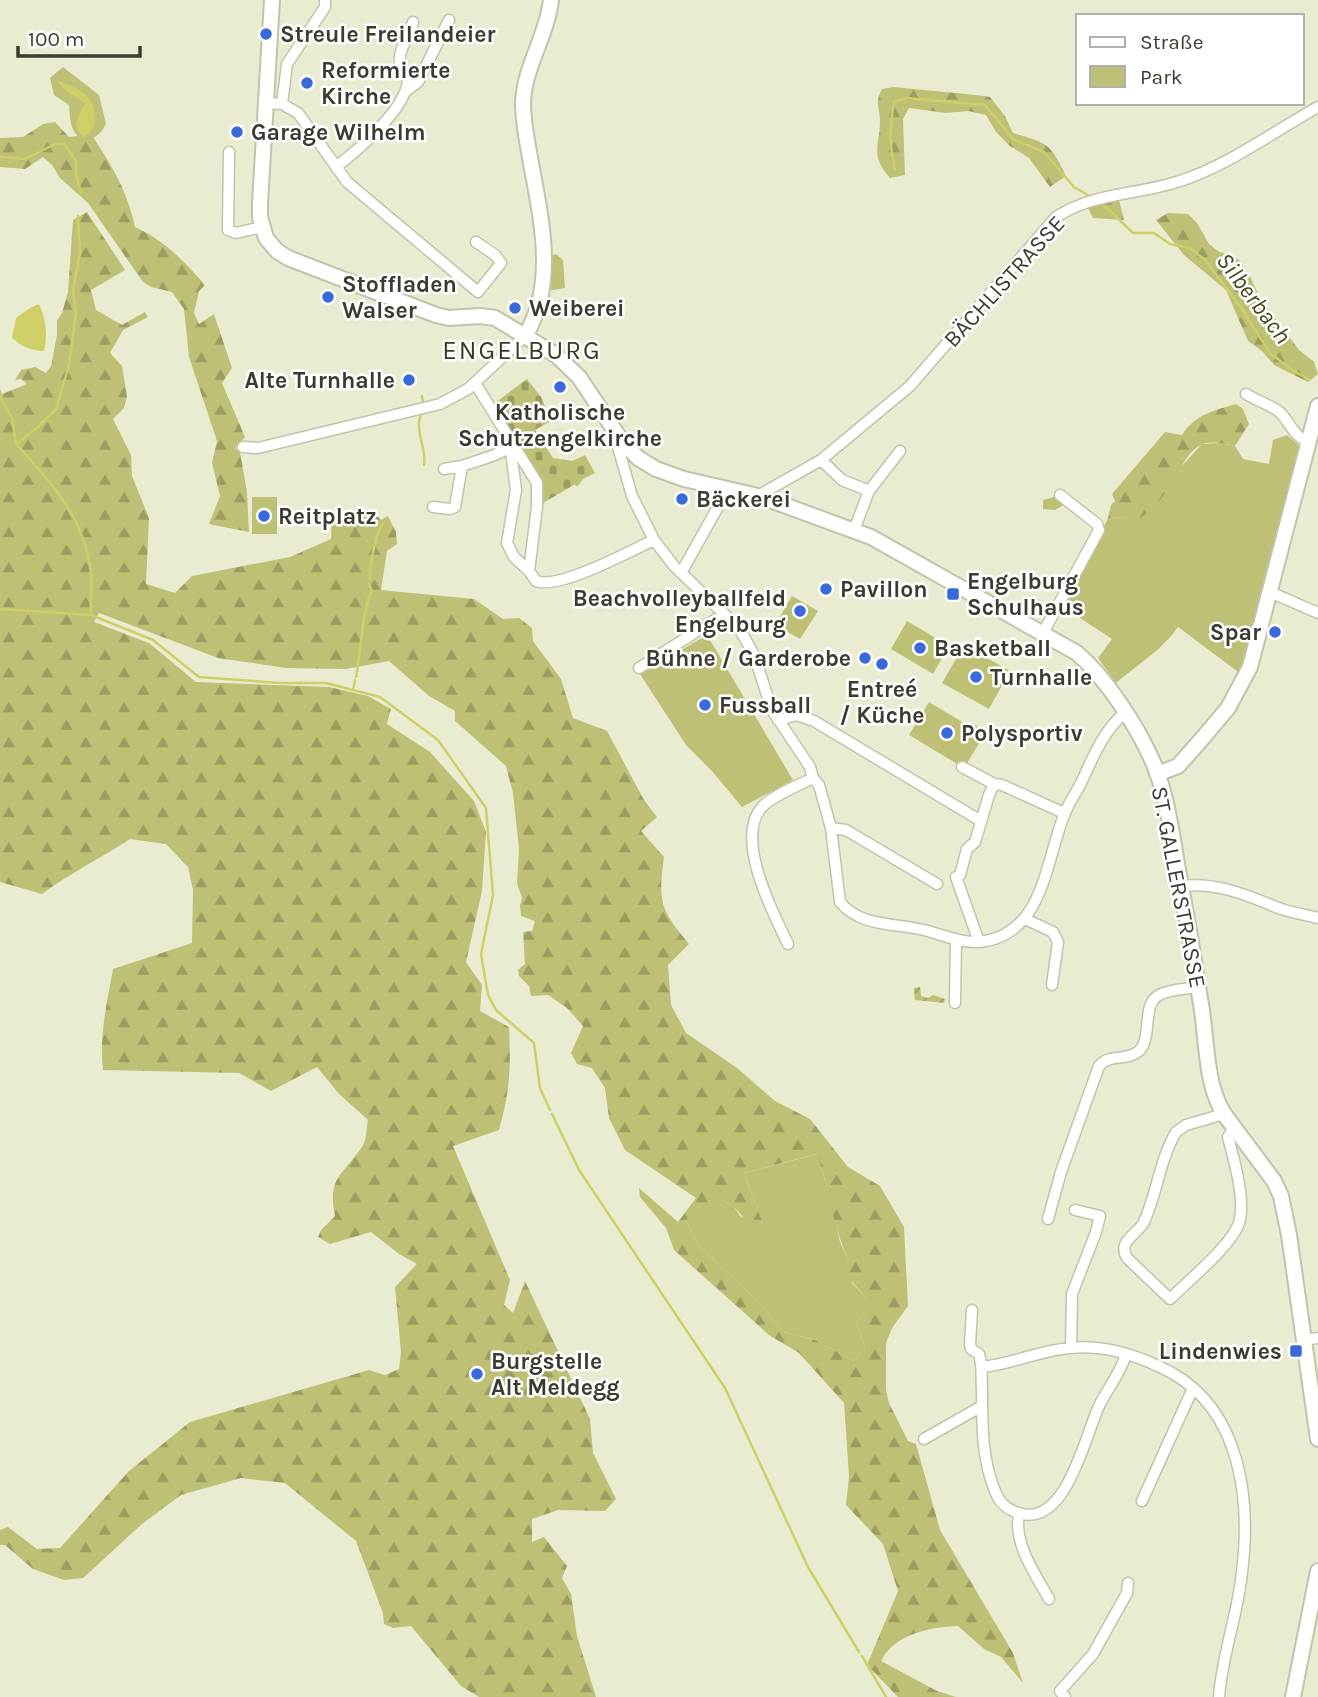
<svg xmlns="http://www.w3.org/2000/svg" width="1318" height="1697" viewBox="0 0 1318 1697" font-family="Karla,sans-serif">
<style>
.green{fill:#bec075}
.forest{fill:url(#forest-firs);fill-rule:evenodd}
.cemetery{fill:url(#cemetery-stones)}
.garden{fill:url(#garden-furrows)}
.water{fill:#cecf67}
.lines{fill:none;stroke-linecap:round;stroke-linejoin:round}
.stream{stroke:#cecf67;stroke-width:2.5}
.street-casing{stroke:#c2c3aa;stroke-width:13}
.secondary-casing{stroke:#c2c3aa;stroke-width:18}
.street{stroke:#fff;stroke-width:10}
.secondary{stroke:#fff;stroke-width:14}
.poi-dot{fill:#396ada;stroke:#fff;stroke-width:2.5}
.labels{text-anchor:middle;stroke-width:5;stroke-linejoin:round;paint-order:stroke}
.poi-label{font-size:23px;font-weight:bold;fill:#3a3b31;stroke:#fff;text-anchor:start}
.street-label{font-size:23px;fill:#3a3b31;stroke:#fff}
.water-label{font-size:24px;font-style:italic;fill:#46471c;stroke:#fff}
.quarter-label{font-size:26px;letter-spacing:2px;fill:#393a25;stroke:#fff}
</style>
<defs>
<pattern id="forest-firs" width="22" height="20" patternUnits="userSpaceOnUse" patternTransform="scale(1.75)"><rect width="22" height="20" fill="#bec075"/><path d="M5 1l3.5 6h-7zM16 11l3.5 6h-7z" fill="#9b9d61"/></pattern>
<pattern id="cemetery-stones" width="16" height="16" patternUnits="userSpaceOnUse" patternTransform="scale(1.75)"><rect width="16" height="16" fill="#bec075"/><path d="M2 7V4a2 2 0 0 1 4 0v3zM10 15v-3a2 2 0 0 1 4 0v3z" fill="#9b9d61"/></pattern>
<pattern id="garden-furrows" width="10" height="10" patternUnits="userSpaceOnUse" patternTransform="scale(1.75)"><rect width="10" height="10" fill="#bec075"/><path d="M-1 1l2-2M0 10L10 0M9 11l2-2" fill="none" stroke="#9b9d61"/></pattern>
</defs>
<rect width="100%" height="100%" fill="#eaecd2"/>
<path class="green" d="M63 67 99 95 106 124C100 135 95 139 82 140 70 131 70 120 69 105L54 95 50 78Z
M556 254 563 260 565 288 547 291 551 256Z
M1287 435 1304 450 1241 674 1178 627C1163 649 1137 665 1116 683L1098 658 1112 639 1065 608 1108 518 1129 517 1164 494 1180 468 1202 444 1220 443 1235 446 1243 459 1269 464 1273 440Z
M1057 496 1065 504 1055 510 1043 509V500Z
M252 497H277V534H252Z
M792 596 818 611 800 639 775 625Z
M907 621 949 646 933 674 891 649Z
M707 635 793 780 742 807 712 771 686 745 640 674Z
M964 645 1010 671 989 709 942 683Z
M929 702 972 728 975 725 986 732 964 768 909 735Z
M818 1154 834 1214 840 1242 849 1261 852 1283 866 1298V1311L856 1322 865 1348 854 1361 815 1340 783 1332 762 1305 698 1245 686 1221 695 1207 720 1199 734 1207 740 1216 764 1226 744 1173Z"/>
<path class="forest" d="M894 87C926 91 958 92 990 97L1005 116 1013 133C1047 143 1050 142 1066 176L1050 187 1029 158 1010 146 996 132 986 115 968 111 946 113 909 108 903 119 905 175 890 178C869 154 880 146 880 121 880 106 874 104 882 89Z
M55 122 69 137 91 134C111 164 128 192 135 227 164 240 184 261 205 285L199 291 194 313 199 324 214 314 232 368 222 383 245 437 235 448 240 452 247 492 249 532 209 524 220 496 212 463 217 441 189 357 184 309 172 292 151 287 143 282 88 203 60 178 52 165 43 157 25 169 0 167V138L23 137 43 124Z
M1119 200 1124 220 1093 218 1087 206Z
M87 212 125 270 91 290 96 310 122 325 145 312 148 317 123 330 110 353 122 366 127 397 124 408 113 419 131 455 132 476 149 518 146 584 175 593 192 576 290 557 331 539 332 519C353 512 364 502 381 520L388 516 396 532 397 544 387 551 381 590 474 599 503 619 519 618 532 628 533 641 561 679 573 718 607 731 644 800 657 817 641 831 664 857C658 903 660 909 689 944L668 965 671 1005 686 1033 737 1068 775 1101 810 1119 848 1167 880 1186 904 1227 908 1306 892 1328 886 1343V1390L889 1403 908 1441 916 1444 940 1530 1013 1653 1023 1683 1001 1657 984 1649 958 1626C931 1627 894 1634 881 1661L937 1691 956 1697H898L867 1665 898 1591 883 1544 846 1505 849 1476 844 1403 799 1353 769 1335 674 1250 666 1228 640 1197 639 1188 678 1222 696 1198 625 1150 609 1118 605 1088 592 1068 577 1064 571 1053 583 1026 567 1008 548 995 531 996 529 986 519 976 518 970 525 964 523 932 532 931 535 921 521 916 520 905 522 898 517 883 519 848 513 793 506 766 455 721V711L429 696 389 661 346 669 286 668 218 658 99 613 94 622 149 643 196 682 329 687 368 696 391 709 387 724 430 752 474 801 486 832 482 891 466 962 482 985 480 1011 509 1027C511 1068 510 1091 499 1130L453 1146 510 1280 504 1305 513 1313 525 1281 590 1419 593 1453 616 1499 605 1511 558 1510 532 1519V1542L544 1537 567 1566 562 1578 571 1594 577 1636 596 1697H479L461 1686 411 1626 393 1628 384 1624 383 1613 356 1541 285 1483 241 1478 181 1495 142 1524 83 1578 64 1580 33 1569 5 1545H0V1530L8 1527 37 1549 60 1548 129 1471 190 1422 369 1370 385 1375 399 1369 401 1352 395 1287 417 1264 399 1254 371 1232 330 1244 318 1237 321 1230 335 1216C327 1177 343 1175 362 1147 367 1140 366 1128 368 1120L339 1094 317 1067 271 1091 239 1073 103 1070C99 1036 107 1002 113 969L192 943 193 890 188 867 166 844 130 839C101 858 70 873 42 894L0 882V389L2 394 27 384 21 379 15 380 21 370 35 367 46 373 51 366 57 335V321L62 313 68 292 73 220ZM817 1154C830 1189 833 1228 849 1261L846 1275 866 1298V1311L856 1322 865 1348 854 1361 815 1340 783 1332 762 1305 698 1245 686 1221 695 1208 720 1199 734 1207 754 1229 764 1226 744 1173Z
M1168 213 1188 214 1197 223 1209 244 1219 252 1229 254 1239 260 1248 272 1261 300 1299 350 1314 362 1318 374 1308 382 1274 365 1262 351 1248 341 1226 290 1184 255 1156 220Z
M1236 404 1243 409 1249 424 1235 446C1225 444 1210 440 1201 445 1186 452 1180 472 1171 485 1161 499 1152 512 1136 520L1129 517 1108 518 1111 505 1115 501 1112 494 1165 432 1182 435C1194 415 1215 410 1236 404Z"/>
<path class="cemetery" d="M527 379 541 397 548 413 552 411 556 418 535 430 553 458 572 461 585 455 595 473 583 479 578 486 574 485 538 506 534 485 492 405Z"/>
<path class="garden" d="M920 987 921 996 928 998 933 995 945 999 944 1003 915 1000 914 988Z"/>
<path class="water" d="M57 81C76 85 97 98 95 119 95 128 91 133 83 137 70 126 79 115 85 103L66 91Z
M39 304C46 320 48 335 44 351 31 351 21 346 12 338L16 318 30 308Z"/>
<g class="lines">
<path class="stream" d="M0 157 25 159 55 144H64L76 161V174L81 193
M895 170C889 146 889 126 894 102L906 98 985 105 1013 139 1044 152 1074 187 1091 197
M1098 203 1104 205 1133 233H1154L1170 244 1190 248 1205 260 1242 309 1270 353 1292 370 1310 380
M78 216 80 253 73 290 76 313 69 365 56 409 38 427 16 444C49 480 82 515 90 566 93 581 90 599 91 615
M422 396 423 403
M0 397 12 418 16 444
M423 411C412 428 427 446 424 465
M370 579C369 566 376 533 383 523
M0 609 91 615 153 640 199 677 279 683H326L380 697 438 740 486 808 493 895 481 954 488 995 496 1010 534 1043 540 1088 550 1110
M356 677C360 660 363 601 372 592L369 584
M353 690 355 680
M552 1114 579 1170 725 1388 808 1567 859 1652
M862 1656 886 1697"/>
<g class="street-casing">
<path id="street" d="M406 91 418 82 449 20
M266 103 282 104 287 64 325 7V0
M282 104 298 113 347 182 478 292 501 263 495 255 476 242
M229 152 228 230 236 233 262 227
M336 167C358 150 406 109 408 80 390 53 406 48 413 22
M475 383 537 483V507L529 571 536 581C559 590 630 551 654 540
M1246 394C1256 400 1267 404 1277 410 1289 418 1291 436 1309 442
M621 440 618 447 632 496 654 540 674 566 739 628 754 655 772 710 810 767 813 778 819 785 831 828 840 902C860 927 895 923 924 930 944 935 964 945 986 941 1045 930 1046 857 1065 813 1069 803 1075 794 1080 785 1092 760 1103 730 1125 713
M514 446 511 452 516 490 507 543 514 557 529 571
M243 447 258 448 440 404 468 389 525 336
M821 460 842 480 869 491
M444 469 462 466
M762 497 763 493 821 460 910 386 1056 217C1094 192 1139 195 1180 181 1229 165 1273 132 1318 107
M433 507 450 509 455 507 462 466 492 456 514 446
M854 530 869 491 900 451
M681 573 728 489
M1270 592 1318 613
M1043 633 1099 530 1097 524 1060 495
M639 668 724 614
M778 720 797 715 814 721 981 821
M962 767 994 784 1002 785 1064 813
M831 828 846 830 937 884
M1181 886C1213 882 1242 893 1271 905 1285 912 1303 914 1318 918
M1025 919 1053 932 1058 942 1052 985
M979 942 956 877 960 875 967 849 975 842 989 795 994 784
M788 944C773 913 734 838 762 807 772 796 799 785 813 778
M955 1003 956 940
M1224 1114 1186 1125 1176 1132C1160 1159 1157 1193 1144 1222 1137 1235 1117 1241 1127 1258L1170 1299C1188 1281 1231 1246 1239 1223 1246 1200 1234 1160 1228 1137L1234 1128
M1048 1219 1061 1172 1099 1066C1110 1053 1126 1062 1139 1051 1153 1037 1141 1005 1159 995 1170 989 1186 989 1198 987
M972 1310 970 1344 971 1349 979 1354C983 1367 981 1378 982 1391 982 1424 982 1460 995 1491 999 1503 1009 1511 1022 1514 1067 1524 1085 1436 1099 1406 1107 1389 1121 1373 1126 1354
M1303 1340 1318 1338
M1071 1347 1072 1294 1096 1232 1100 1216 1075 1210
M982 1367C1013 1364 1040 1350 1071 1348 1106 1344 1142 1357 1172 1373 1241 1412 1251 1500 1242 1572 1238 1614 1222 1655 1219 1697
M924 1439 982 1406
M1142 1501 1193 1388
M1019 1514C1013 1544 1036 1575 1049 1599
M1065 1697 1060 1691 1093 1654 1127 1593 1128 1583"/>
</g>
<g class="secondary-casing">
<path id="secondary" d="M272 0 260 203V217L266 238 277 251 288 258 436 315 449 318 480 316 495 318 556 355 579 377 621 440 638 458 656 469 684 479 762 497 871 537 1077 653C1107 679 1137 726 1153 762 1167 795 1172 834 1178 870 1187 917 1195 964 1202 1011 1207 1045 1206 1085 1224 1114L1274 1181 1281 1196 1289 1235 1318 1439
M525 336C559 281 539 211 529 152 526 136 523 120 523 103 524 67 547 36 551 0
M1157 774 1178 766 1201 740 1228 708 1250 667 1318 406
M1293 1697 1318 1571"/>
</g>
<use href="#street" class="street"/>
<use href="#secondary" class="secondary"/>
</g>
<g class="poi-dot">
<circle cx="266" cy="34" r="7"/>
<circle cx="307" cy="83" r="7"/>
<circle cx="237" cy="132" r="7"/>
<circle cx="328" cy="297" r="7"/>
<circle cx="515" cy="308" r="7"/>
<circle cx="409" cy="380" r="7"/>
<circle cx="560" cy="387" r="7"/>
<circle cx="682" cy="499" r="7"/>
<circle cx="264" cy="516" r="7"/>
<circle cx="826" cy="589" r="7"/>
<rect x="946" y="587" width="14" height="14" rx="3.5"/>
<circle cx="800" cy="611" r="7"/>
<circle cx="1275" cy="632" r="7"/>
<circle cx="920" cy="648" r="7"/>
<circle cx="865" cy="658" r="7"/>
<circle cx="882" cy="664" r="7"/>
<circle cx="976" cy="677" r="7"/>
<circle cx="705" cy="705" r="7"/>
<circle cx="947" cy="733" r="7"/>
<rect x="1289" y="1344" width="14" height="14" rx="3.5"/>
<circle cx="477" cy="1374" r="7"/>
</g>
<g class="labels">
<g class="poi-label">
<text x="280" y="42">Streule Freilandeier</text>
<text x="321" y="78">Reformierte<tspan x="321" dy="26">Kirche</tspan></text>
<text x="251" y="140">Garage Wilhelm</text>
<text x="342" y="292">Stoffladen<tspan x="342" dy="26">Walser</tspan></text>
<text x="529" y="316">Weiberei</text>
<text x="395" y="388" text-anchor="end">Alte Turnhalle</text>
<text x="560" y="420" text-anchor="middle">Katholische<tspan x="560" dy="26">Schutzengelkirche</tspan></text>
<text x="696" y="507">Bäckerei</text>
<text x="278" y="524">Reitplatz</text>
<text x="967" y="589">Engelburg<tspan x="967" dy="26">Schulhaus</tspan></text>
<text x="840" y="597">Pavillon</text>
<text x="786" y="606" text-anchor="end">Beachvolleyballfeld<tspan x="786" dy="26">Engelburg</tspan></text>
<text x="1261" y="640" text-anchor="end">Spar</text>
<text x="934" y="656">Basketball</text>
<text x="851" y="666" text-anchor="end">Bühne / Garderobe</text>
<text x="990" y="685">Turnhalle</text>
<text x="882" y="697" text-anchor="middle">Entreé<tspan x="882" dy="26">/ Küche</tspan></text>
<text x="719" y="713">Fussball</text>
<text x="961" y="741">Polysportiv</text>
<text x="1282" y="1359" text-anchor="end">Lindenwies</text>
<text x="491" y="1369">Burgstelle<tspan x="491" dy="26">Alt Meldegg</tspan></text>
</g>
<g class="street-label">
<text transform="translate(1004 281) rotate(-48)" y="8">BÄCHLISTRASSE</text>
<text transform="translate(1179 887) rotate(79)" y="8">ST. GALLERSTRASSE</text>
</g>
<g class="water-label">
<text transform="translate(1254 298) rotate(53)" y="8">Silberbach</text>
</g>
<g class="quarter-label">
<text x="522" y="359">ENGELBURG</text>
</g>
</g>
<rect x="1076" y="14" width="228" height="91" fill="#ffffff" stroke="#b0b1ad" stroke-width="2"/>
<rect x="1090" y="37" width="35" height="10" fill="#ffffff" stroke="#b0b1ad" stroke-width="2"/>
<text x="1140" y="49" font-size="21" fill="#3a3b31">Straße</text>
<rect x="1090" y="66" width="35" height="21" fill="#bec075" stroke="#b0b1ad" stroke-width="2"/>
<text x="1140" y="84" font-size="21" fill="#3a3b31">Park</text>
<path d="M18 46v10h122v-10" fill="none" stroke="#3a3b31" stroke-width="3.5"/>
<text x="28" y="46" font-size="21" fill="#3a3b31" stroke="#ffffff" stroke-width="5" paint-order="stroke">100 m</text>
</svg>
